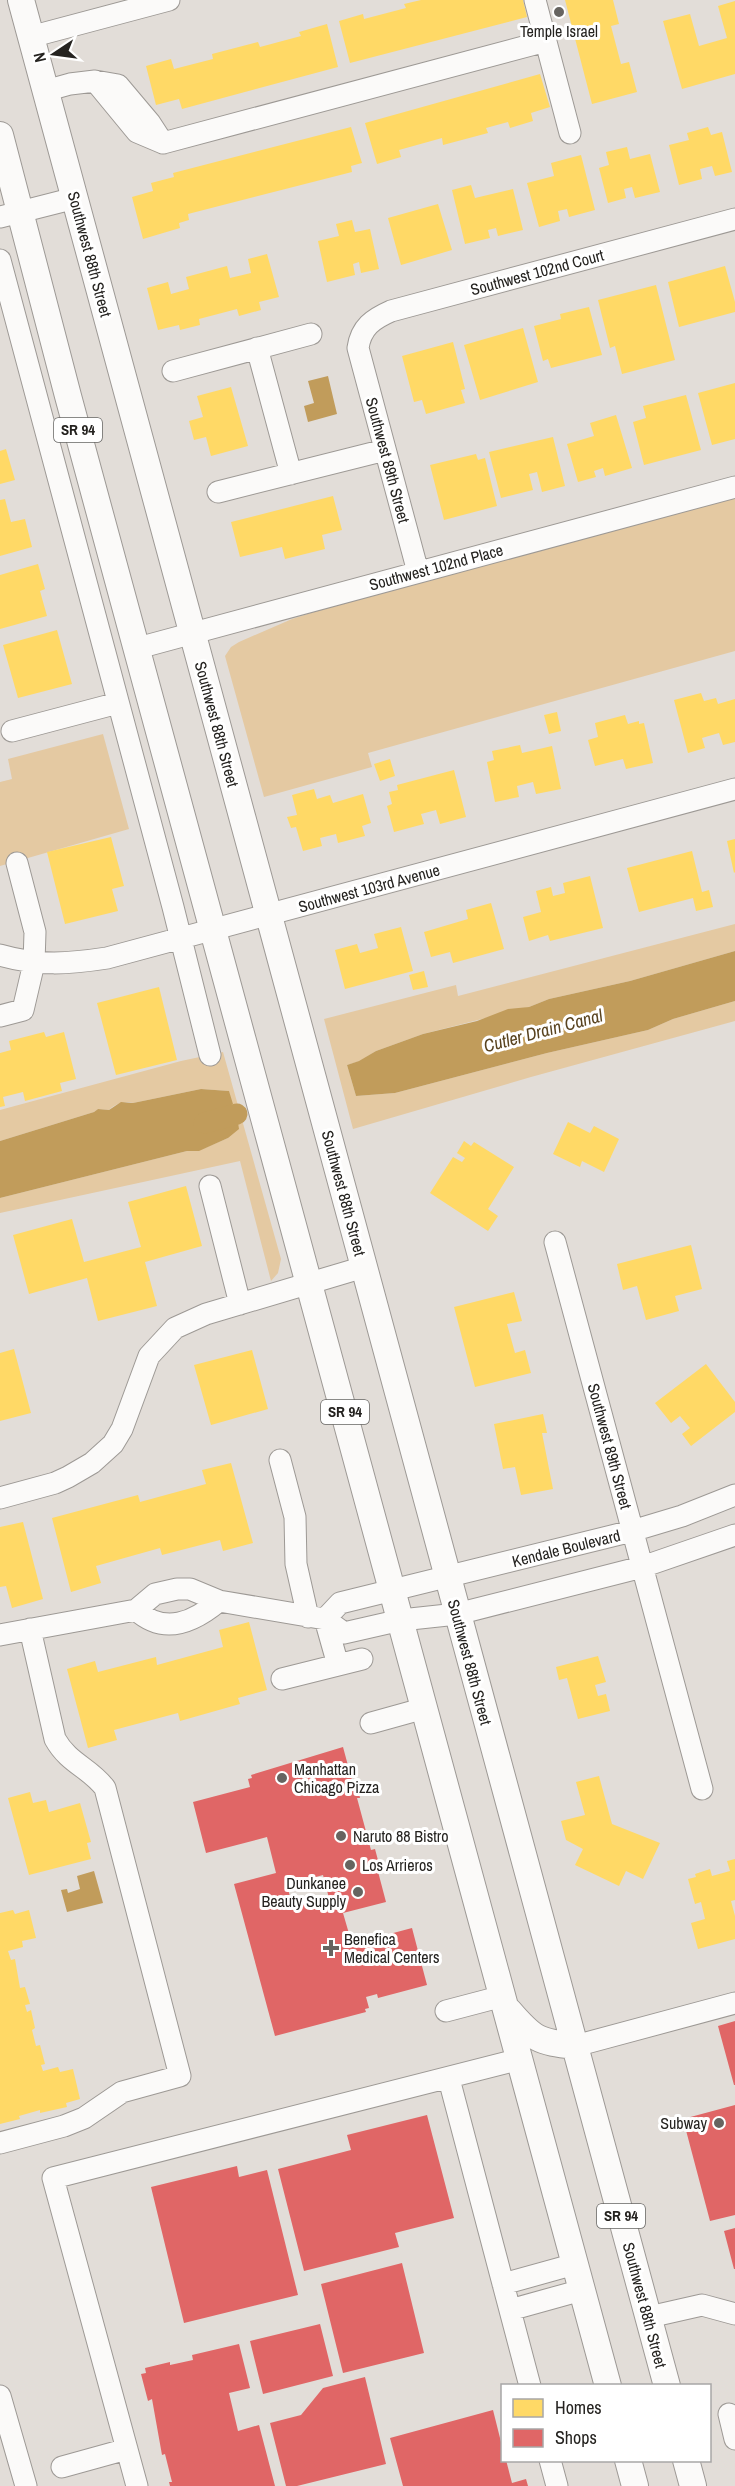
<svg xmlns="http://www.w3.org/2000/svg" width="735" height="2486" viewBox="0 0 735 2486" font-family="'Archivo Narrow',sans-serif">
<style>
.green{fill:#e4c9a2}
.water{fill:#c19c5b}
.homes{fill:#ffd966}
.shops{fill:#e06666;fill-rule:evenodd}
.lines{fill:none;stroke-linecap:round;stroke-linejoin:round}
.canal{stroke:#c19c5b;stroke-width:21}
.minor-casing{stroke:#9d9995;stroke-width:23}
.major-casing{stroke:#9d9995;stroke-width:28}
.minor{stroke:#fbfaf9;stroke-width:21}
.major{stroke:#fbfaf9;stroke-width:26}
.poi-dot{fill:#676460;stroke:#fff;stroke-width:2}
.labels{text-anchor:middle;stroke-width:6;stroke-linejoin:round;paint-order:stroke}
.shield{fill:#fff;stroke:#666563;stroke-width:1.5}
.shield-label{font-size:15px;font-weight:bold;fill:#252320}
.poi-label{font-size:16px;fill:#252320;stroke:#fff;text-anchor:start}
.street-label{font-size:16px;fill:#252320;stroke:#fff}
.water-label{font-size:18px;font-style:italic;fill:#59431f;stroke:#fff}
</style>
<rect width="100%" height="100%" fill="#e2ddd8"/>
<path class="green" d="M735 497V651L368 753 372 767 264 797 225 656 231 647 239 642 292 619 320 610Z
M103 734 129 829 0 866V782L12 779 8 759Z
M735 924V951L630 981 549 999 529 1007 423 1034 376 1051 360 1061 347 1065 356 1096 395 1093 547 1053 648 1030 673 1019 735 1001V1021L531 1077 353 1129 324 1019 456 985 458 996Z
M223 1052 281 1259 278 1273 271 1281 240 1161 0 1213V1198L187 1151 205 1148 228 1138 236 1116 233 1117 230 1105 229 1091 201 1089 133 1103C125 1100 115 1104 109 1110L98 1109 94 1112 0 1141V1110L181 1061Z"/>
<path class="water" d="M328 376 337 414 308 422 304 406 314 403 308 381Z
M735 951V1001L673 1019 648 1030 547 1053 395 1093 356 1096 347 1065 359 1061 376 1051 423 1034 477 1021 508 1009 529 1007 549 999 630 981Z
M201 1089 229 1091 233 1104 230 1106 233 1116H237L239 1129 228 1138 199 1151H187L0 1198V1141L94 1112 98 1109 109 1110 121 1102 133 1103Z
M94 1871 103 1903 67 1912 61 1890 67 1889 68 1893 80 1889 77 1876Z"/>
<path class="homes" d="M421 0H523L527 17 350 63 339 21 363 14 364 19 406 8 404 4Z
M565 0H613L619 24 611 26 621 64 629 62 637 92 592 104Z
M735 1V74L682 89 663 21 690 14 699 46 727 38 718 6Z
M327 24 338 67 182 109 179 99 156 105 146 66 171 59 174 69 213 59 212 54 258 42 260 47 301 36 299 32Z
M540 74 550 107 531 113 533 121 510 128 508 122 486 128 488 133 443 145 442 138 399 150 401 157 377 164 365 123Z
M351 127 362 163 351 166 352 172 188 214 189 220 179 223 180 228 143 239 132 197 153 191 151 183 174 177 173 173Z
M708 127 711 135 722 132 732 172 715 176 712 166 700 169 702 179 679 185 669 145 689 140 687 133Z
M627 147 630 159 650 154 660 192 635 198 632 187 624 189 626 198 608 203 599 168 609 165 606 152Z
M581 155 595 210 569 217 567 209 558 211 560 221 539 227 527 183 554 176 551 163Z
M471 185 475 198 513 189 523 230 498 236 496 228 488 230 490 238 465 244 452 190Z
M438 204 452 250 401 265 388 218Z
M352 220 355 232 370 229 379 269 361 273 359 262 353 264 355 275 327 282 318 241 339 236 336 224Z
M267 254 279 297 259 302 261 310 239 316 237 309 199 319 200 325 180 330 179 325 158 330 147 288 168 282 171 294 189 289 186 277 227 266 230 278 251 273 248 259Z
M725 266 735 302V312L679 327 668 282Z
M656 285 675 360 622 374 615 346 610 348 598 300Z
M589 307 602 355 551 368 548 359 543 361 534 326 561 319 560 314Z
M523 328 538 382 480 400 464 345Z
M453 342 465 389 461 390 465 403 426 414 422 400 414 402 402 356Z
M735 383V439L712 445 698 393Z
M231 387 248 446 211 456 206 437 194 440 189 421 203 417 197 396Z
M686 395 701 450 644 465 633 422 646 418 643 406Z
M616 415 632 468 605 476 603 468 594 471 596 477 578 482 567 444 594 436 590 423Z
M553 437 565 486 542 492 537 472 529 474 533 490 501 498 489 452Z
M6 449 15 480 0 484V451Z
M476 454 478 460 485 458 497 506 444 520 430 465Z
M333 496 342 530 322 535 325 549 285 559 282 547 240 557 231 522Z
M5 499 11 522 25 519 32 547 0 556V500Z
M38 564 45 589 40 591 47 616 0 629V575Z
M57 630 72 684 18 698 3 645Z
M701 693 704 701 716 698 718 704 735 699V742L723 745 719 733 702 738 705 748 688 753 674 700Z
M557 712 561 731 549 734 544 715Z
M625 715 628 724 639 721V724L644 723 653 763 626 769 623 759 595 766 588 740 598 737 595 723Z
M520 745 522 753 552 746 561 789 536 794 533 782 517 786 519 797 495 802 487 762 494 760 492 751Z
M390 759 395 776 380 781 374 764Z
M454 770 466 817 440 824 436 810 421 814 424 824 394 832 387 806 392 804 389 792 398 790 397 785Z
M314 789 317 799 330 795 333 803 363 794 371 823 362 826 365 836 338 843 336 834 320 838 322 846 303 851 296 827 291 828 287 817 297 815 292 795Z
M111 837 124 886 112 889 118 911 65 924 47 852Z
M735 839V872L734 873 727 841Z
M692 851 702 892 709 890 713 907 696 911 693 898 639 912 627 868Z
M590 876 603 928 550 941 548 935 529 941 523 917 541 912 536 891 551 887 553 896 565 893 563 883Z
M491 903 504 949 453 963 450 952 431 957 424 932 468 919 466 910Z
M401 927 413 971 345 989 335 950 357 944 360 953 378 948 374 934Z
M424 971 428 987 413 990 409 975Z
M159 987 177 1060 116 1075 97 1003Z
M44 1032 46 1037 64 1032 76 1079 60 1083 62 1091 25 1101 23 1092 3 1097 5 1106 0 1107V1053L11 1050 9 1041Z
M568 1122 590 1133 594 1126 619 1139 604 1172 582 1161 580 1167 553 1154Z
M464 1141 471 1146 474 1142 514 1167 488 1209 498 1216 488 1231 430 1193 453 1157 462 1162 465 1158 457 1153Z
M186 1186 202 1246 145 1262 157 1306 98 1321 87 1278 29 1294 13 1235 72 1219 84 1262 141 1247 128 1202Z
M691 1245 702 1289 675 1296 679 1311 646 1320 637 1286 623 1290 617 1264Z
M514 1292 522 1321 507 1324 515 1353 525 1350 531 1373 475 1387 454 1307Z
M14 1349 31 1413 0 1421V1353Z
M252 1350 268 1409 211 1425 194 1365Z
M706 1364 735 1402V1412L691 1446 682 1434 690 1428 680 1416 671 1423 655 1403Z
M543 1414 547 1433H542L553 1489 521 1495 515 1467 503 1469 494 1424Z
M231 1463 253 1543 223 1551 220 1540 162 1555 160 1548 96 1566 101 1583 71 1592 52 1518 138 1495 140 1502 206 1484 202 1470Z
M23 1522 43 1599 12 1608 6 1586 0 1587V1527Z
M249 1622 267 1690 238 1698 240 1704 180 1721 178 1713 114 1730 117 1740 88 1748 67 1669 95 1661 98 1672 156 1657 157 1665 223 1647 219 1630Z
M598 1656 606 1682 595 1685 598 1696 606 1694 610 1711 578 1719 567 1678 559 1680 556 1667Z
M599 1776 612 1824 660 1843 643 1879 626 1871 619 1886 575 1865 583 1849 566 1840 561 1821 585 1815 576 1782Z
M30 1792 33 1803 46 1800 49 1812 80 1803 91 1842 87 1843 91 1859 29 1875 8 1798Z
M735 1859V1900L731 1901 735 1916V1939L698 1949 691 1923 705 1919 701 1902 695 1904 688 1879 696 1877 695 1874 710 1869 712 1876 730 1871 727 1861Z
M13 1910 15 1914 29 1910 36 1938 22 1941 23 1947 8 1951 11 1960 15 1959 20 1988 25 1987 30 2004 25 2005 27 2012 31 2010 35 2028 32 2030 36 2046 40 2045 45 2064 41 2065 43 2071 58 2067 60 2072 73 2069 80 2099 66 2103 67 2107 40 2113V2110L19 2116 20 2119 0 2124V1913Z"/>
<path class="shops" d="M343 1747 353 1784 357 1783 360 1798H357L371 1850 375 1849 379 1864H376L386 1902 343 1913 352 1944 412 1928 427 1985 378 1998 377 1994 366 1997 369 2008 365 2009 366 2012 275 2036 234 1884 276 1873 267 1837 206 1853 193 1802 250 1787 248 1779 252 1778 251 1775ZM323 1875 330 1902 310 1907 309 1903 296 1907V1911L294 1912 287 1885Z
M735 2021V2085H734L718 2026Z
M735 2105V2215L710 2221 683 2119Z
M427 2115 454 2218 395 2233 399 2247 304 2271 278 2169 351 2150 347 2135Z
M237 2166 239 2177 267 2170 298 2295 184 2323 151 2187Z
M735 2228V2269H734L724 2231Z
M402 2263 424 2353 343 2373 321 2284Z
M320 2324 333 2376 263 2394 250 2341Z
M239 2344 250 2388 229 2393 238 2431 259 2425 275 2486H170L169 2482H172L165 2454 162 2455 152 2399 148 2401 141 2374 146 2373 145 2368 170 2362V2365L193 2360 192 2355Z
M365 2377 386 2464 297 2486H286L270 2423 301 2415 323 2388Z
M493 2410 502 2446V2460H506L512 2483 526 2479 528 2486H403L390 2438Z"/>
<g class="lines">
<path class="canal" d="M204 1123 237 1114"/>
<g class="minor-casing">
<path id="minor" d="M535 0 570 133
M30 37 169 0
M95 81 118 85 150 123 163 143 137 132Z
M45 91 70 84 95 81
M163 143 546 41
M0 217 75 198
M0 260 173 907 210 1055
M257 348 291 474
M173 371 311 334
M218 492 385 450
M418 572 358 348C361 327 373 319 391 311L735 219
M138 648 735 487
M12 731 118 703
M0 955C38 966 68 964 107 958L735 789
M0 1016 23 1010 34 963 35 932 17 863
M210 1186 240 1304
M555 1242 702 1789
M280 1460 295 1517 296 1564 308 1617
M0 1498 55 1483 68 1477 92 1463 113 1444 122 1429 149 1356 175 1328 206 1314 364 1267
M136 1610C165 1636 194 1622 219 1601
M325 1619 340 1603 632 1531 682 1516 735 1495
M325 1619 338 1665
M0 1635 136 1610 155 1594 177 1589H190L219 1601 325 1619 344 1633 401 1620 457 1614 642 1567 735 1535
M282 1679 362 1659
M371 1723 425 1708
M446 2011 503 1996
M575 2046 735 2003
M449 2079 530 2386
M0 2143 64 2126 84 2118 122 2092 180 2076 105 1788C89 1767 69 1764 55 1739L30 1629
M503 2284 575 2264
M510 2310 582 2290
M649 2317 702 2305 735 2314
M0 2396 26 2486
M729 2414 735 2439
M550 2460 557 2486
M62 2467 127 2449
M137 2486 53 2178 520 2059"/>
</g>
<g class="major-casing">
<path id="major" d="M21 0 667 2386
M0 135 68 396 608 2386
M509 2011C533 2039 538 2042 575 2046
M628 2460 635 2486
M686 2460 693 2486"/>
</g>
<use href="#minor" class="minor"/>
<use href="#major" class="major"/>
</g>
<g class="poi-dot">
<circle cx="559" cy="12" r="6"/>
<circle cx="282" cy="1778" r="6"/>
<circle cx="341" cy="1836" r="6"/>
<circle cx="350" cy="1865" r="6"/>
<circle cx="358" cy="1892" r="6"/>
<path d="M328 1939h6v6h6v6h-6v6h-6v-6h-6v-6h6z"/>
<circle cx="719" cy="2123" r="6"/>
</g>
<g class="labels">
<g class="shield">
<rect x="54" y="418" width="48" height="24" rx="4.5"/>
<rect x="321" y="1400" width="48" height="24" rx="4.5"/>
<rect x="597" y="2204" width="48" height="24" rx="4.5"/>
</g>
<g class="shield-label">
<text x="78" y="435">SR 94</text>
<text x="345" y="1417">SR 94</text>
<text x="621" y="2221">SR 94</text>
</g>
<g class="poi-label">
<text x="559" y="37" text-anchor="middle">Temple Israel</text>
<text x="294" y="1775">Manhattan<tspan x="294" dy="18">Chicago Pizza</tspan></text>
<text x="353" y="1842">Naruto 88 Bistro</text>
<text x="362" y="1871">Los Arrieros</text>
<text x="346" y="1889" text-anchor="end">Dunkanee<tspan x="346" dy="18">Beauty Supply</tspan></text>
<text x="344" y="1945">Benefica<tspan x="344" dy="18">Medical Centers</tspan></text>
<text x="707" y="2129" text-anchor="end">Subway</text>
</g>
<g class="street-label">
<text transform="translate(90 254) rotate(75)" y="6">Southwest 88th Street</text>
<text transform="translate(537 272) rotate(-15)" y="6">Southwest 102nd Court</text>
<text transform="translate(388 460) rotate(75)" y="6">Southwest 89th Street</text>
<text transform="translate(436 567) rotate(-15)" y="6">Southwest 102nd Place</text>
<text transform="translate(217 724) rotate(75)" y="6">Southwest 88th Street</text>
<text transform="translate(369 888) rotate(-15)" y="6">Southwest 103rd Avenue</text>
<text transform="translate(344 1193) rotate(75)" y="6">Southwest 88th Street</text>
<text transform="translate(610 1446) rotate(75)" y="6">Southwest 89th Street</text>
<text transform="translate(566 1548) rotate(-14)" y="6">Kendale Boulevard</text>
<text transform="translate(470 1662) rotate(75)" y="6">Southwest 88th Street</text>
<text transform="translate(645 2305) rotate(75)" y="6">Southwest 88th Street</text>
</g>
<g class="water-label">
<text transform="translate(543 1031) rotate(-15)" y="6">Cutler Drain Canal</text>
</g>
</g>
<rect x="501" y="2384" width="210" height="78" fill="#ffffff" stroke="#a8a7a6" stroke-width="1.5"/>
<rect x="513" y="2399" width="30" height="18" fill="#ffd966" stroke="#a8a7a6" stroke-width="1.5"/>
<text x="555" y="2414" font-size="18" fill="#252320">Homes</text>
<rect x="513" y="2429" width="30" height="18" fill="#e06666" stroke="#a8a7a6" stroke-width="1.5"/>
<text x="555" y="2444" font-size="18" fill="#252320">Shops</text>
<g transform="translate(54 54) rotate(257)" stroke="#ffffff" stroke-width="4.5" paint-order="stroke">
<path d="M0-4.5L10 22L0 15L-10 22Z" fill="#252320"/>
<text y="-9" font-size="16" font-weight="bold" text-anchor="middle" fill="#252320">N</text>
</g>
</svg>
